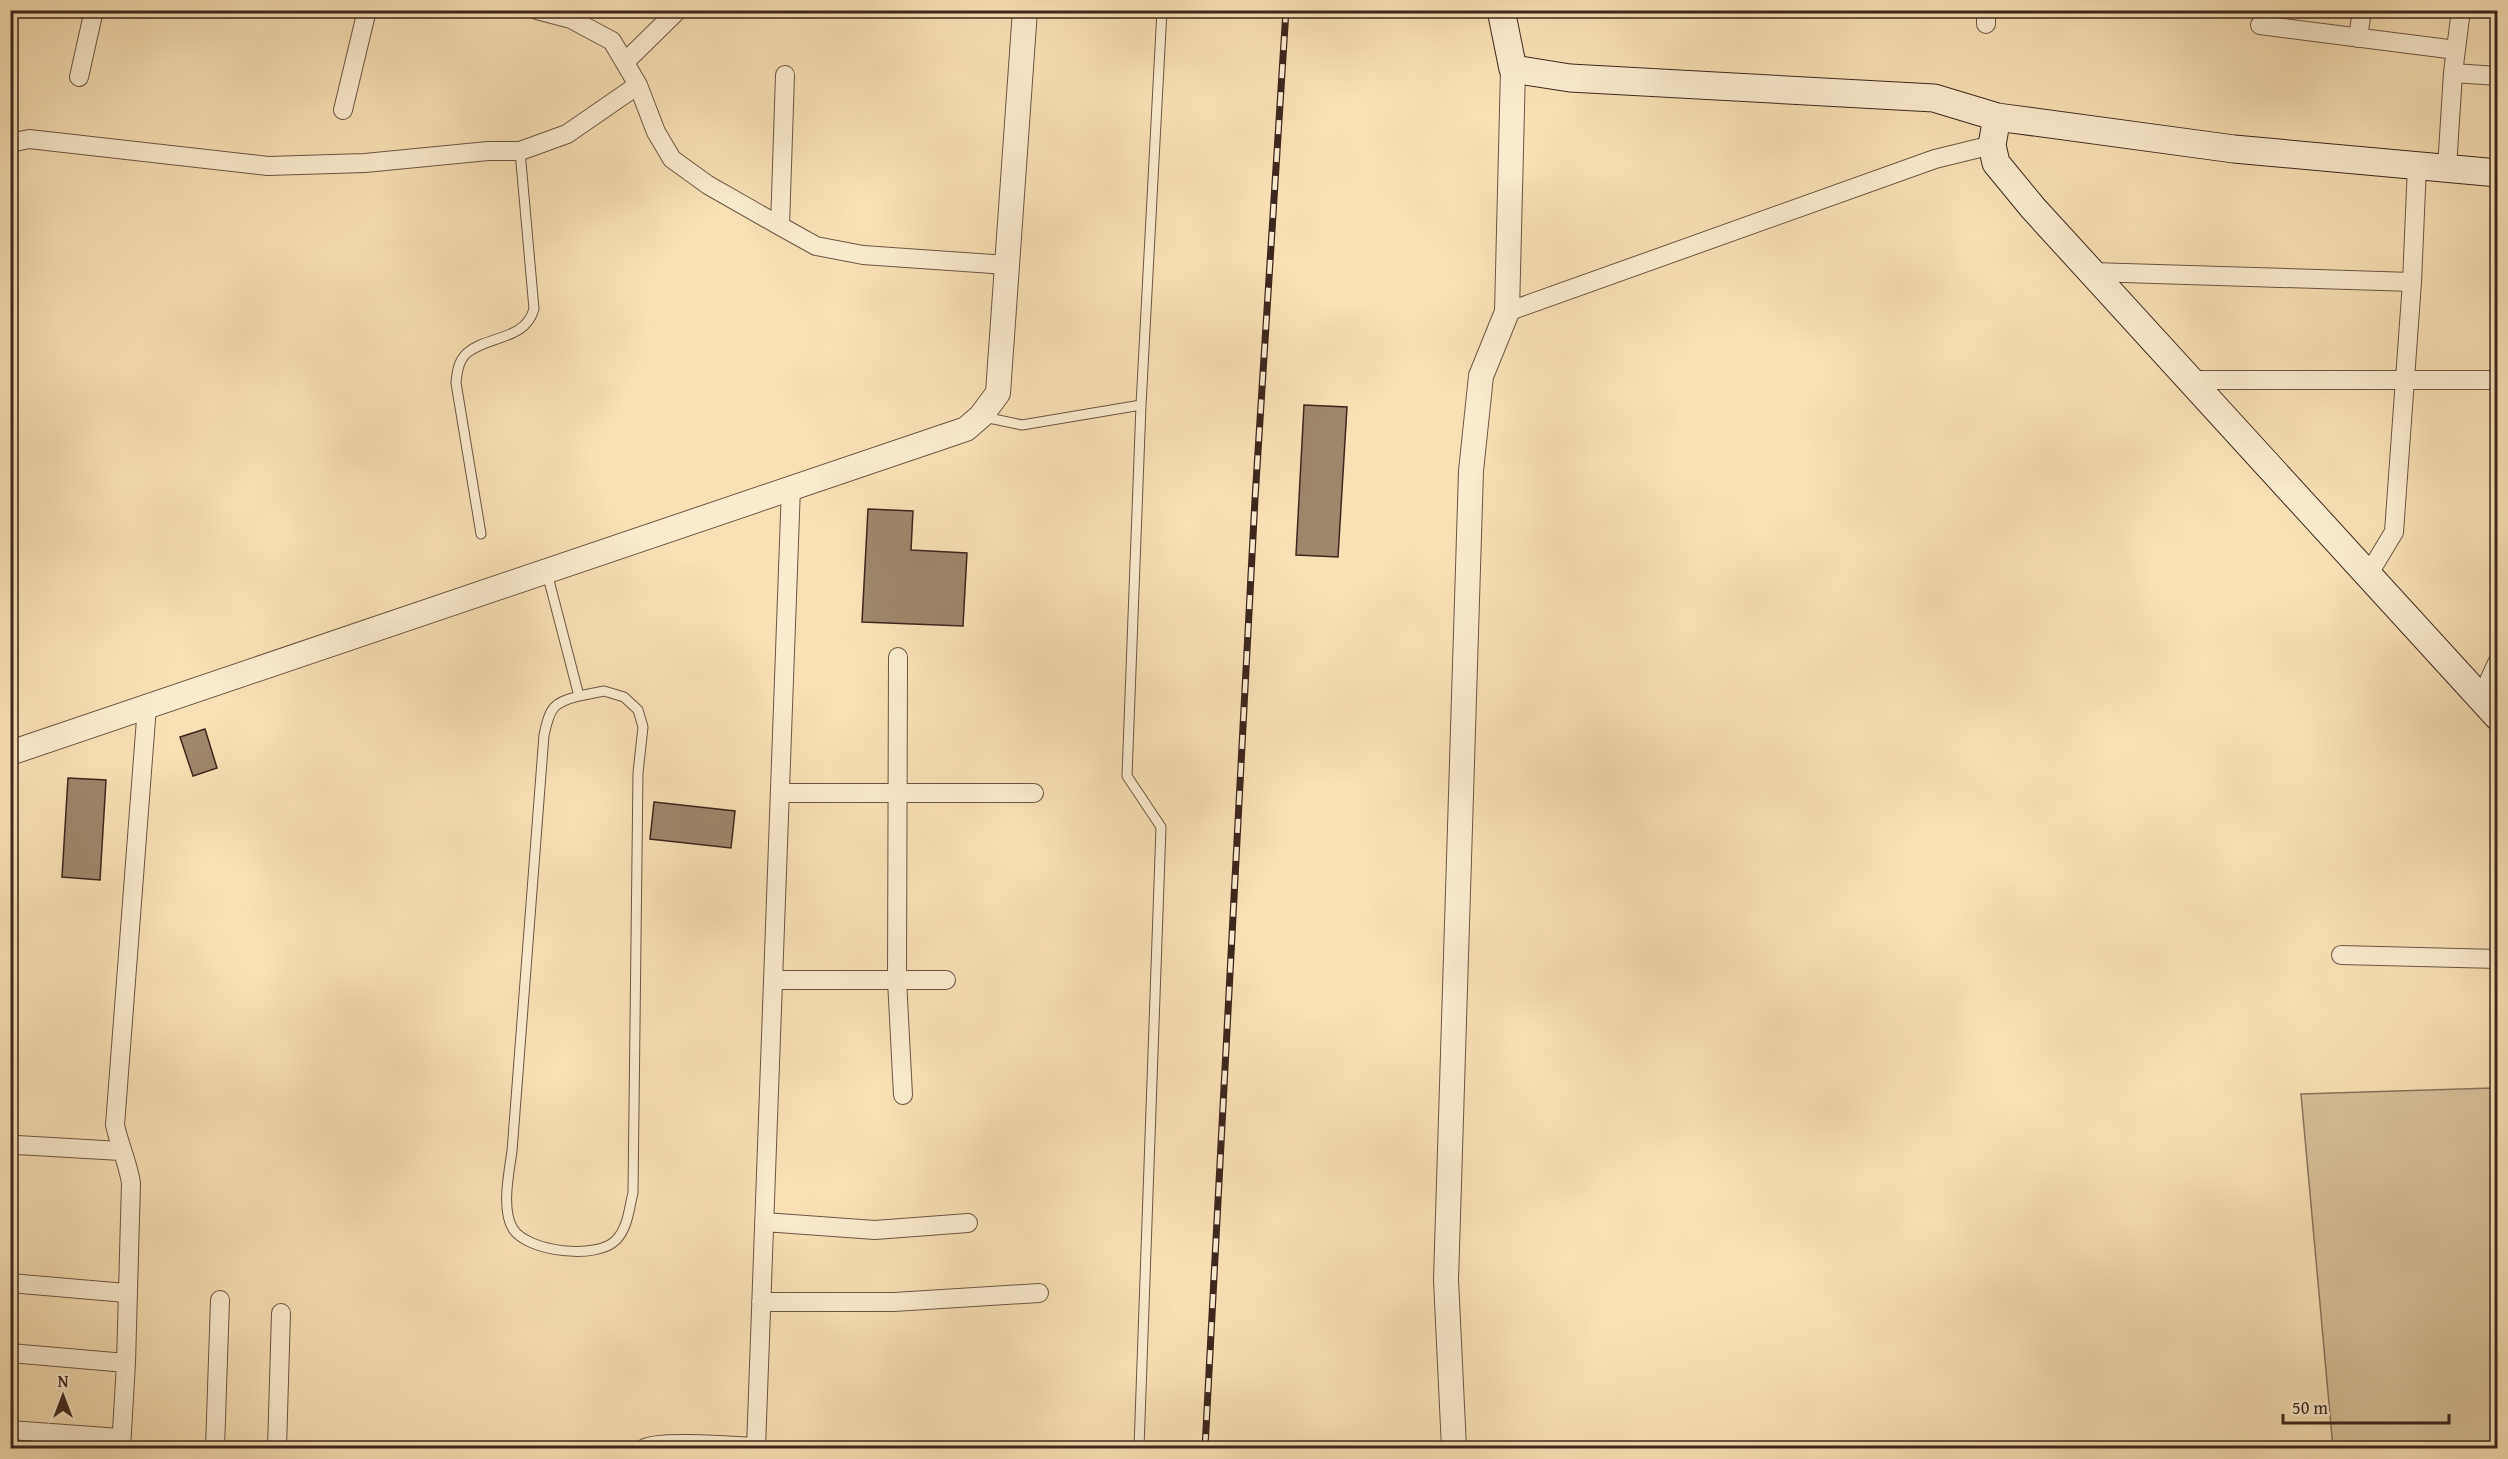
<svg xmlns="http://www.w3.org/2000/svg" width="2508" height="1459" viewBox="0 0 2508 1459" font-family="'Gentium Book Plus',serif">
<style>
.green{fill:#d9c19b;stroke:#8b745c;stroke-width:1.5}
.building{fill:#9f876c;stroke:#3d261d;stroke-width:1.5}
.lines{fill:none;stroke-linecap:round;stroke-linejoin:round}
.service-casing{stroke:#6c5543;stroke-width:11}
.minor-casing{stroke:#6c5543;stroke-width:20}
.tertiary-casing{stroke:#6c5543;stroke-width:26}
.secondary-casing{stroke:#3d261d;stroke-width:29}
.service{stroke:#fbeccf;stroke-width:9}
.minor{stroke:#fbeccf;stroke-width:18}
.tertiary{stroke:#fbeccf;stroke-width:24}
.secondary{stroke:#fbeccf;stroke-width:27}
.rail-casing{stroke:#3d261d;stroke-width:7}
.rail{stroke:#fbeccf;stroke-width:4.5;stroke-dasharray:14;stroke-linecap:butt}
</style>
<rect width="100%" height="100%" fill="#f9e1b5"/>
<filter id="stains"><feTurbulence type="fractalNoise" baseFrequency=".00333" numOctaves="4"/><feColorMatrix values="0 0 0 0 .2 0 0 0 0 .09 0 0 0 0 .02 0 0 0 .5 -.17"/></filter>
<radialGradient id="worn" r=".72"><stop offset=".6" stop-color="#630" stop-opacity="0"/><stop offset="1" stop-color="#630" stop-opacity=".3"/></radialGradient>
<path class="green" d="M2492 1088 2498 1128 2497 1448H2333L2301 1094Z"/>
<path class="building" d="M1304 405 1347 407 1338 557 1296 555Z
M868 509 913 511 911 550 967 553 963 626 862 622Z
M205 729 217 768 193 776 180 737Z
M68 778 106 780 100 880 62 877Z
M654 802 735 811 731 848 650 839Z"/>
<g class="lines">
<g class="service-casing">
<path id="service" d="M984 417 1022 425 1141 405
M481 534 456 383C457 373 458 361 467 353 488 335 525 341 534 309L520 151
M547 573 579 696C552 703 550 708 544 735L512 1151C509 1173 501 1209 513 1229 528 1252 597 1260 616 1240 628 1228 629 1208 633 1193L638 773 643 727 638 710 624 697 604 691 579 696
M1139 1448 1161 827 1127 776 1141 405 1162 10"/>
</g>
<g class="minor-casing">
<path id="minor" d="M537 10 571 19 612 41 638 85 656 132 672 159 708 185 780 226 816 246 863 255 1007 265
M1986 24V10
M2260 25 2456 50
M2358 38 2362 10
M625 62 678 10
M2453 73 2498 76
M79 77 94 10
M343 110 367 10
M10 143 29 139 268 166 365 163 488 151H520L567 134 638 85
M2447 168 2453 73 2461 10
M780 226 785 75
M2092 272 2412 282
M1507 312 1935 159 1992 145
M2190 380H2498
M2368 575 2394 532 2412 282 2417 166
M898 657 897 980 903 1095
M2481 698 2498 661
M781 793H1034
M2341 955 2498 959
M774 980H946
M17 1145 121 1151
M764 1222 875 1230 968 1223
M10 1283 126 1293
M761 1302H894L1039 1293
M10 1353 126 1363
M10 1430 120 1438
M121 1448 126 1363 131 1183C128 1163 119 1144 115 1125L147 706
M215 1448 220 1300
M277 1448 281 1313
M645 1448C658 1440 736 1446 756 1447
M756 1448 791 487"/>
</g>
<g class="tertiary-casing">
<path id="tertiary" d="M10 753 966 429 981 416 998 393 1025 10
M1454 1448 1446 1280 1471 471 1481 376 1507 312 1513 69"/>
</g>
<g class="secondary-casing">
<path id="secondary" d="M1501 10 1513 69 1570 78 1934 98 1997 117 2234 149 2498 173
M1997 117 1992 145 1996 163 2033 208 2498 717"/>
</g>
<use href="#service" class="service"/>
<use href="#minor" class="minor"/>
<use href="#tertiary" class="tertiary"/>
<use href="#secondary" class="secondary"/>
<g class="rail-casing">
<path id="rail" d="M1205 1448 1255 499 1286 10"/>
</g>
<use href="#rail" class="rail"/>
</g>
<rect width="2508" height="1459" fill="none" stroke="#f9e1b5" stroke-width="36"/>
<rect x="12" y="12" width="2484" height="1435" fill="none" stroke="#3d261d" stroke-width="3"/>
<rect x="18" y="18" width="2472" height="1423" fill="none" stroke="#3d261d" stroke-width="1.5"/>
<g transform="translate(63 1396)" stroke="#fbeccf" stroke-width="4.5" paint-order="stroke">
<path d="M0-4.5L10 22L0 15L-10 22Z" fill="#3d261d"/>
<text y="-9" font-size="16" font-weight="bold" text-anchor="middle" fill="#3d261d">N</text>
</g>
<path d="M2283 1414v9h166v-9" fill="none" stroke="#3d261d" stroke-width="3"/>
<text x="2292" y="1414" font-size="18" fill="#3d261d" stroke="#fbeccf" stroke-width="4.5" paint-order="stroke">50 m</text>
<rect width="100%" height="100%" filter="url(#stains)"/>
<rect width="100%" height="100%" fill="url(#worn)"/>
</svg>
